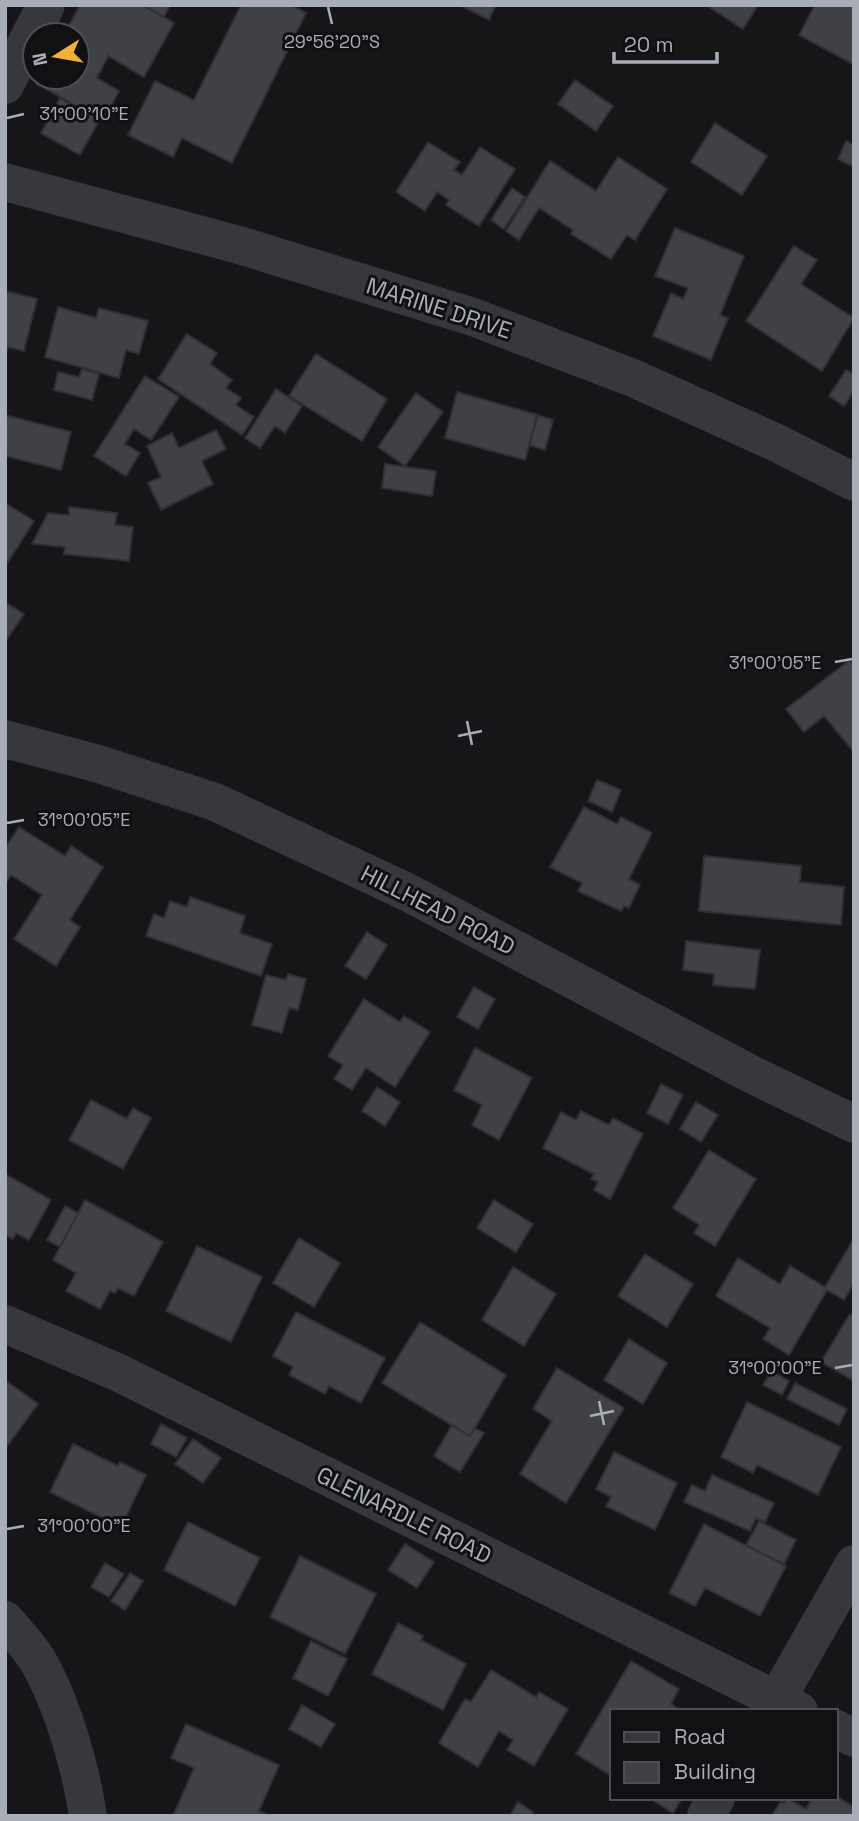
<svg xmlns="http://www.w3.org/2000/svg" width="859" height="1821" viewBox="0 0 859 1821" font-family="'Space Grotesk',sans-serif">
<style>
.building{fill:#404145;stroke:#303034;stroke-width:2}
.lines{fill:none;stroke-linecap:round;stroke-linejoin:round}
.minor{stroke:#37383d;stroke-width:38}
.ticks{fill:none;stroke:#a8adb8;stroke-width:2.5}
.labels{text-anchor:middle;stroke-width:6;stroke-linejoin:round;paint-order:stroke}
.street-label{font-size:23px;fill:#a8adb8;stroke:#111113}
.ticks-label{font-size:18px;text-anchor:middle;fill:#a8adb8;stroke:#111113;stroke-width:6;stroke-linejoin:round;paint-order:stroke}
</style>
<rect width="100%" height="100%" fill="#161618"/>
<path class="building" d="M80 5H142L174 23 144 77 108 56 97 78 119 91 103 121 37 84 41 77H77V35H64Z
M142 5H170L164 17Z
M241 5H291L306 13 232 163 182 138 173 157 128 135 155 81 194 100Z
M460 5H496L489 20Z
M706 5H758L743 29Z
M815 5H854L853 64 799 35Z
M575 80 613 106 596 131 558 104Z
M60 98 100 119 80 155 41 133Z
M715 123 767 156 742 195 691 162Z
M846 141 854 145V167L838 159Z
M428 142 460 162 454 170 462 175 480 147 515 169 479 226 446 205 449 200 437 192 425 211 396 192Z
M618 157 667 189 635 240 627 235 611 259 571 234 573 230 539 208 519 240 506 231 550 161 596 191Z
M512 188 525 197 504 229 491 220Z
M675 228 744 256 720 315 728 318 711 360 653 336 671 293 683 299 688 288 655 276Z
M794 246 817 260 801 284 854 318 822 371 746 321Z
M5 291 37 299 24 351 8 347 5 357Z
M58 307 96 318 99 308 148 321 139 354 126 350 119 378 45 357Z
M187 334 217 353 210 364 232 380 226 388 241 398 236 405 254 417 242 435 158 379Z
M316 354 387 399 362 441 289 396Z
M82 369 99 374 92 400 54 390 58 372 79 377Z
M846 370 854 374V390L844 406 829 396Z
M145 376 179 397 151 440 134 429 125 444 140 453 126 476 94 456Z
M276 389 302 406 285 433 275 426 260 448 245 438Z
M457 392 538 415 525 460 445 438Z
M416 393 443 412 405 466 378 447Z
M5 415 71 432 61 470 5 456Z
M537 415 553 420 545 450 529 445Z
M216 430 226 449 202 461 213 484 161 510 148 483 161 477 147 446 172 433 179 448Z
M385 464 436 471 432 496 382 488Z
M5 503 34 521 6 565H5Z
M69 507 117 513 115 525 133 527 129 561 64 554 65 547 32 544 48 513 69 515Z
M5 602 24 614 5 642Z
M850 660 854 665V752L824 716 804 732 786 709Z
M597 780 621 790 612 812 588 801Z
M584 807 617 824 621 817 652 833 629 879 640 885 629 908 624 906 621 911 578 891 582 883 550 867Z
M19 827 65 856 71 846 103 867 70 920 80 927 56 966 14 939 42 895 11 875 5 884V848Z
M704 856 801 866 800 882 844 887 841 925 699 911Z
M190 897 245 916 240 933 272 944 261 976 146 936 154 914 164 918 170 901 187 907Z
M367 932 387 945 366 979 345 966Z
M686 941 760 950 755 989 713 985 714 974 683 970Z
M288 974 306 979 298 1010 289 1008 282 1033 252 1025 266 975 286 980Z
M474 987 495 999 478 1029 457 1017Z
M364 999 400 1022 404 1016 430 1032 395 1087 366 1068 352 1090 334 1079 343 1065 328 1056Z
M475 1048 532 1078 499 1140 472 1125 482 1105 454 1090Z
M661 1084 683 1095 668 1124 647 1113Z
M377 1087 400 1102 385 1126 362 1111Z
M91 1100 127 1119 133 1108 151 1118 123 1169 69 1140Z
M696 1102 718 1115 701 1142 680 1129Z
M581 1111 609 1125 613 1118 643 1134 610 1199 594 1190 598 1182 591 1179 594 1174 543 1148 561 1112 576 1120Z
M709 1150 756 1179 715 1246 694 1233 699 1225 673 1208Z
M5 1174 51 1200 29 1240 16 1233 13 1239 5 1235Z
M85 1200 163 1242 134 1296 118 1288 115 1293 110 1291 100 1309 66 1291 76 1273 53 1260Z
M494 1200 533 1224 516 1252 477 1228Z
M65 1206 78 1213 60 1247 47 1240Z
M299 1238 340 1263 314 1307 273 1283Z
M853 1240 854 1283 844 1300 827 1290 789 1355 763 1339 770 1328 716 1296 738 1258 780 1284 790 1266 825 1287Z
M197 1246 262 1277 231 1342 166 1311Z
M645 1254 693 1284 667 1327 618 1296Z
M513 1267 556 1294 524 1346 482 1320Z
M296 1312 385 1358 361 1403 329 1386 325 1394 289 1375 293 1367 273 1356Z
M850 1314 854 1317V1381L821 1362Z
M420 1322 506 1375 470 1436 382 1383Z
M629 1339 667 1363 643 1404 604 1380Z
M557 1368 624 1408 566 1503 520 1474 552 1421 533 1409Z
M772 1371 789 1381 782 1395 763 1385Z
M5 1380 38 1404 5 1449Z
M795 1383 847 1409 839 1425 787 1399Z
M747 1402 841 1447 818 1495 757 1465 753 1473 721 1457Z
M161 1424 187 1438 176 1457 151 1444Z
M452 1425 470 1436 475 1428 484 1433 460 1472 434 1456Z
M193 1439 221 1458 203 1483 175 1464Z
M73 1444 118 1466 120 1462 146 1475 121 1527 50 1492Z
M614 1452 677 1483 655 1530 606 1506 611 1497 596 1489Z
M712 1475 774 1503 765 1522 756 1518 750 1531 684 1502 692 1485 705 1491Z
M759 1521 796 1540 784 1564 746 1545Z
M188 1522 260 1558 235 1606 164 1570Z
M704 1524 786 1566 760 1616 705 1588 695 1606 669 1593Z
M405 1544 434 1562 417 1588 388 1570Z
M300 1556 376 1594 345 1654 270 1617Z
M105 1563 124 1574 109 1597 91 1587Z
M130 1573 143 1581 125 1610 111 1601Z
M398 1623 423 1636 421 1640 466 1664 443 1710 372 1674Z
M311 1641 347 1659 328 1696 293 1678Z
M631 1661 679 1689 671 1704 682 1711H612V1776L576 1754Z
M491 1670 536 1697 539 1692 568 1709 534 1766 507 1750 513 1740 499 1731 478 1767 439 1743 465 1699 471 1702Z
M302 1705 335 1724 321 1747 289 1729Z
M186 1724 279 1765 259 1811 269 1816H179L174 1814 194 1768 171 1758Z
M836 1796 854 1807V1816H772L781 1801 784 1803 787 1798 806 1809 812 1798H836Z
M649 1798H682L673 1813Z
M518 1802 533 1812 531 1816H510Z"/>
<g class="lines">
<path class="minor" d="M5 85 46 5
M5 182 239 245 473 317 633 378 777 443 854 482
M5 739 99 764 215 802 405 891 751 1074 854 1124
M5 1324 117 1372 799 1711
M5 1620C19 1636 34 1652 44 1672 65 1713 81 1770 88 1816
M770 1711 854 1564
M836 1729 854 1738
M706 1816 716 1798"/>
</g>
<path class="ticks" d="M328 7 332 24M7 118 24 114M835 662 852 659M467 721 472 745M458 736 482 731M7 823 24 820M835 1368 852 1365M599 1401 604 1425M590 1416 614 1411M7 1529 24 1526"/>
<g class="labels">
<g class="street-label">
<text transform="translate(439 308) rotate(18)" y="8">MARINE DRIVE</text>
<text transform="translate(438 910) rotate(27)" y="8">HILLHEAD ROAD</text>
<text transform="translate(404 1515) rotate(26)" y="8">GLENARDLE ROAD</text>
</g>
</g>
<g class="ticks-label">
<text x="332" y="48">29°56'20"S</text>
<text x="84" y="120">31°00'10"E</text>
<text x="775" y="669">31°00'05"E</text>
<text x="84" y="826">31°00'05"E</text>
<text x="775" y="1374">31°00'00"E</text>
<text x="84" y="1532">31°00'00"E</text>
</g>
<rect width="859" height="1821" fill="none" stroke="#a8adb8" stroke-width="14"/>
<rect x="610" y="1709" width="228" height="91" fill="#111113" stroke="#4d4f55" stroke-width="2"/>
<rect x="624" y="1732" width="35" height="10" fill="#37383d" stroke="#4d4f55" stroke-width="2"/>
<text x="674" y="1744" font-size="21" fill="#a8adb8">Road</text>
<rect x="624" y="1762" width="35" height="21" fill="#404145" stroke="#4d4f55" stroke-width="2"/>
<text x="674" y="1779" font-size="21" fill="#a8adb8">Building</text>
<g transform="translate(56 56) rotate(259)"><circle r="33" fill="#111113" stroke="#4d4f55" stroke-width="2"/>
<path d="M0-5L12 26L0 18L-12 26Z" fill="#f2b134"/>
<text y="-10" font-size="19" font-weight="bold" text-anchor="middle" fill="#a8adb8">N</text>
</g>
<path d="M614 52v10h103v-10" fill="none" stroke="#a8adb8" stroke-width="3.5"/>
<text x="624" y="52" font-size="21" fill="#a8adb8" stroke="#111113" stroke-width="5" paint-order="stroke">20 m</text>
</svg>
